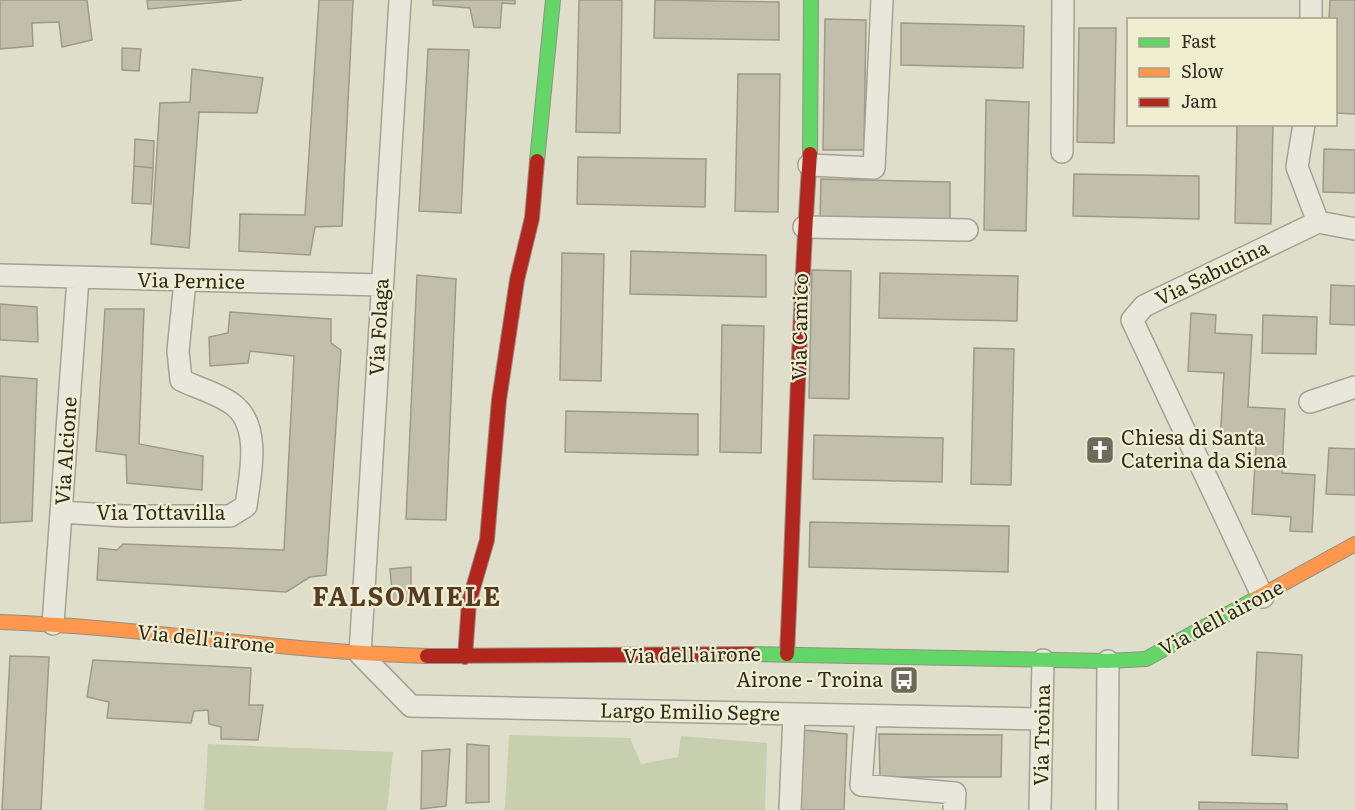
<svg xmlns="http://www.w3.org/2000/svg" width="1355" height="810" viewBox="0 0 1355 810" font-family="Literata,serif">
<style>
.green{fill:#c7cfaf}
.building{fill:#c2beac;stroke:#9e9a8b;stroke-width:1.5}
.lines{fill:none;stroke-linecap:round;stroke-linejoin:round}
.street-casing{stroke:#a4a294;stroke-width:24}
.fast-casing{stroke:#939184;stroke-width:16}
.slow-casing{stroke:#939184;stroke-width:16}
.jam-casing{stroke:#939184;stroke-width:16}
.street{stroke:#e8e7db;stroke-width:21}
.fast{stroke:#63d668;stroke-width:14}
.slow{stroke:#ff974d;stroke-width:14}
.jam{stroke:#b3261e;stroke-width:14}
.labels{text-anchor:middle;stroke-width:4.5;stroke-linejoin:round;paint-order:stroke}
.street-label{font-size:20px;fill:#312c1e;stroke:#f0eed1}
.poi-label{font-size:20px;fill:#312c1e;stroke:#f0eed1;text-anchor:start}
.district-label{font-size:26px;font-weight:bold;letter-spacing:1.5px;fill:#573b23;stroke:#f0eed1}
</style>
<rect width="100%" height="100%" fill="#dfdecb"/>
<path class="green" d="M509 735 630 738 641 764 678 757 681 736 767 743 765 810H501L505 809Z
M208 744 393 752 387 810H204Z"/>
<path class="building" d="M0 0H87L92 40 62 47 59 22 32 23 33 46 0 49Z
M147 0H242L148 9Z
M319 0H353L342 226 315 227 310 255 239 251 240 214 305 215Z
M433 0H515V4L502 3 500 28 474 27 470 8 433 5Z
M579 0H622L620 133 576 132Z
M655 0 779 2V40L654 38Z
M1330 0H1355V114L1336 113V20H1329Z
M825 19 866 20 864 150H823Z
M901 23 1024 26 1023 68 901 65Z
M1079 28H1116L1114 143 1077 142Z
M122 48 141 49 139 71 122 70Z
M428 49 469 50 461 213 419 211Z
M192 69 263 78 257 113 199 112 189 248 151 244 160 103 190 102Z
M738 74H780L778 212 735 211Z
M986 100 1029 102 1026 231 984 230Z
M1237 124H1273L1271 224 1235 223Z
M135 139 154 141 153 168 134 166Z
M1324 149 1355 150V193L1323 192Z
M578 157 706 159 705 207 577 204Z
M134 166 153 168 151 204 132 203Z
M1074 174 1199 176V219L1073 216Z
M821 179 950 182V225L820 222Z
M631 251 766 255V297L630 294Z
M562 253 604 254 601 381 560 380Z
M812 270 851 271 849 399 809 398Z
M880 273 1018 276 1017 321 879 318Z
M417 275 456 279 446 520 406 519Z
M1331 285 1355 286V325L1330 324Z
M0 304 37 307 38 342 0 340Z
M105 309H144L139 444 203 456 202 490 127 483 126 455 96 451Z
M230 312 331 319V343L341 350 326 575 310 577 286 592 97 580 99 548 117 550 123 544 284 550 294 356 250 351 248 363 210 366 209 337 228 333Z
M1191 313 1216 315 1215 333 1252 335 1248 407 1285 409 1282 473 1315 475 1312 532 1290 531 1291 517 1252 514 1256 446 1220 443 1224 373 1188 371Z
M1263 315 1317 317 1316 354 1262 353Z
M722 325 764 326 761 453 720 452Z
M974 348 1014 349 1011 485 971 484Z
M0 376 37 379 32 521 0 523Z
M566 411 698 414V455L565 452Z
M814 435 943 438 942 482 813 479Z
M1329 448 1355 449V495L1326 494Z
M810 522 1009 526 1008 572 809 567Z
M411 567V601L393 603 390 569Z
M1257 652 1302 655 1298 758 1252 755Z
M10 656 49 657 41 810H2Z
M93 660 251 668 249 705H263L258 740 221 739V727L209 724 208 710 194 711 191 723 107 718 109 702 87 697Z
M803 730 847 734 844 810H801Z
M879 734 1002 735 1001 777H880Z
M467 744 489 746V802L466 803Z
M450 749 446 806 421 809 422 751Z
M1199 802 1287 804V810H1199Z"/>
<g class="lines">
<g class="street-casing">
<path id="street" d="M400 0 360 654 411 706 1042 719
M1311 20V0
M1062 152 1063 0
M809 165 874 168 882 0
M1318 222 1355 229
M804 227 967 230
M0 275 381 285
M1310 402 1355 387
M61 512 124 516H230L246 506C250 476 261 430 236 407 223 395 197 388 181 380L178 351 185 281
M1263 597 1132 320 1144 306 1318 222 1297 167 1304 124
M53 624 78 278
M866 716 861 785 955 793 954 810
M790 810 794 714
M1040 810 1043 660
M1107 810 1108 661"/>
</g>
<g class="fast-casing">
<path id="fast" d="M810 154 811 0
M537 161 553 0
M752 654 1108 661 1146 659 1257 598"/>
</g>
<g class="slow-casing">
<path id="slow" d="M1257 598 1355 544
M0 622C143 627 284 652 427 656"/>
</g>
<g class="jam-casing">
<path id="jam" d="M787 654C795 487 798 321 810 154
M427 656 752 654
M465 657 469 602 487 540 499 400 517 280 532 218 537 161"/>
</g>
<use href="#street" class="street"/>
<use href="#fast" class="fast"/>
<use href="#slow" class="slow"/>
<use href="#jam" class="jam"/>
</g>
<defs>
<g id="church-square" transform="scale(1.5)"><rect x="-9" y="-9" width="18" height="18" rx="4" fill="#6e6a5b" stroke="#f0eed1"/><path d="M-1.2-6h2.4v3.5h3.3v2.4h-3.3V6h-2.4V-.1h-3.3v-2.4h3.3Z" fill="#fff"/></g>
<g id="bus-square" transform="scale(1.5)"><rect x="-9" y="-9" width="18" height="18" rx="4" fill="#6e6a5b" stroke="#f0eed1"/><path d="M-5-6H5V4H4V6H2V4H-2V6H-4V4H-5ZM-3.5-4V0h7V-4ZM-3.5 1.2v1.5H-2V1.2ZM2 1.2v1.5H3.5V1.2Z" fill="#fff"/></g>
</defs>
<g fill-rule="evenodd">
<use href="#church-square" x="1100" y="450"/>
<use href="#bus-square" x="904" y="680"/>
</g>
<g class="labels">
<g class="street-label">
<text transform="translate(1212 273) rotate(-26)" y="7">Via Sabucina</text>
<text transform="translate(191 281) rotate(1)" y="7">Via Pernice</text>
<text transform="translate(379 327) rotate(-87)" y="7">Via Folaga</text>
<text transform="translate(800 327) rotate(-89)" y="7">Via Camico</text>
<text transform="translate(66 451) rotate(-86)" y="7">Via Alcione</text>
<text x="161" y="520">Via Tottavilla</text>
<text transform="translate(1221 618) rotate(-28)" y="7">Via dell'airone</text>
<text transform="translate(206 639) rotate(6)" y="7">Via dell'airone</text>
<text transform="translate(692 655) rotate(-1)" y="7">Via dell'airone</text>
<text transform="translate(690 712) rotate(1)" y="7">Largo Emilio Segre</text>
<text transform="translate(1042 735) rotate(-89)" y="7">Via Troina</text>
</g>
<g class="poi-label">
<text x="1121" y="445">Chiesa di Santa<tspan x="1121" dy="23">Caterina da Siena</tspan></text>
<text x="883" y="687" text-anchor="end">Airone - Troina</text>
</g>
<g class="district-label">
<text x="407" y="606">FALSOMIELE</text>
</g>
</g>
<rect x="1127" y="18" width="210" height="108" fill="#f0eed1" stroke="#a4a089" stroke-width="1.5"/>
<rect x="1139" y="38" width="30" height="9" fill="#63d668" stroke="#a4a089" stroke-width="1.5"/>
<text x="1181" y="48" font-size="18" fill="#312c1e">Fast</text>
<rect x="1139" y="68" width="30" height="9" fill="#ff974d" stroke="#a4a089" stroke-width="1.5"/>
<text x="1181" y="78" font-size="18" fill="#312c1e">Slow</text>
<rect x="1139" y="98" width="30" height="9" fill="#b3261e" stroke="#a4a089" stroke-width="1.5"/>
<text x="1181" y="108" font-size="18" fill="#312c1e">Jam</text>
</svg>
